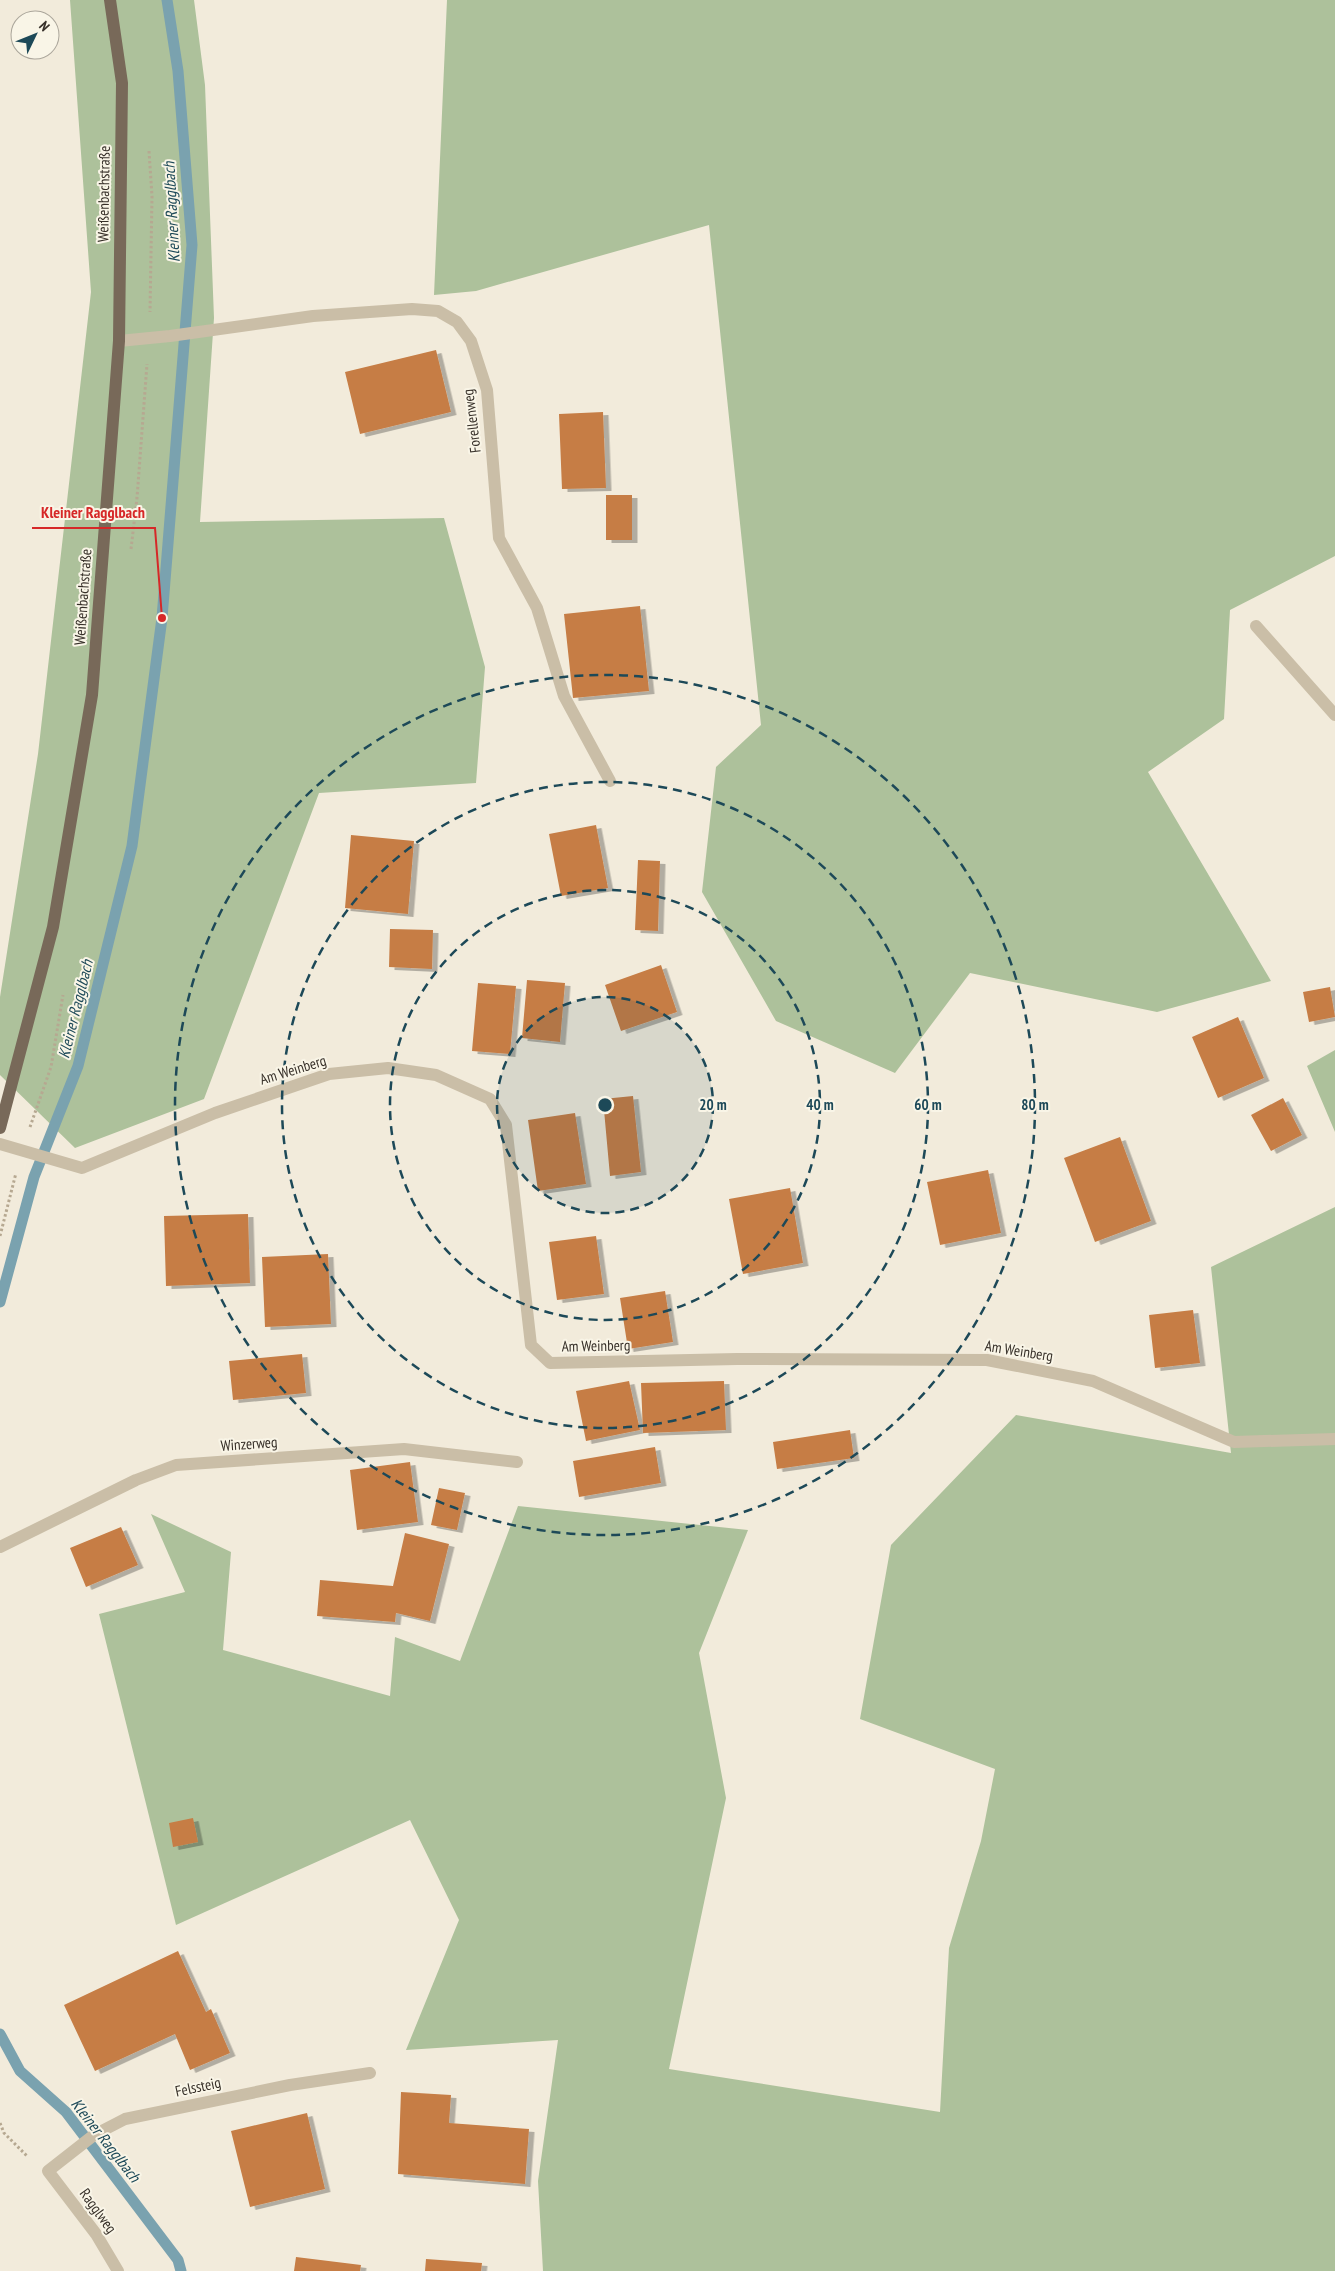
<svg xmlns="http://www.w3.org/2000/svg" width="1335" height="2271" viewBox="0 0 1335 2271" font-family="'PT Sans Narrow',sans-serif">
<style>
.green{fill:#adc19b}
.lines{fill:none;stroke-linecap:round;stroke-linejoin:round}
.stream{stroke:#7aa2af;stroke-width:11}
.building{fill:#c67d45;filter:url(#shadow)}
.path{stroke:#b6a891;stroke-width:3;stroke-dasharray:2.5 2.5;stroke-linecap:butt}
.minor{stroke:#cabea7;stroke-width:12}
.major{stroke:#786959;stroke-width:12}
.ring{fill:none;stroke:#1d4958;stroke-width:2.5;stroke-dasharray:9 6}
.labels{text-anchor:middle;stroke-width:4;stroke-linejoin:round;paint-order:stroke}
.street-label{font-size:15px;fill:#362f28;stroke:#f9f5e7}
.water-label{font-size:16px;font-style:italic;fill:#1d4958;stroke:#f9f5e7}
.centre{fill:#1d4958;stroke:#f9f5e7;stroke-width:2.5}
.ring-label{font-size:15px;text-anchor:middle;font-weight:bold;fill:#1d4958;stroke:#f9f5e7;stroke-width:4;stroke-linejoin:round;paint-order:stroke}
.leader{fill:none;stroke:#d62828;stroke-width:2}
.callout-dot{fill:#d62828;stroke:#f9f5e7;stroke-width:2}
.callout-label{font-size:16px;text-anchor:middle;font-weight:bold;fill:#d62828;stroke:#f9f5e7;stroke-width:4;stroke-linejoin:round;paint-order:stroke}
</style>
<defs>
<filter id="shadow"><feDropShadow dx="5.5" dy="3" stdDeviation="0" flood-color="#0004"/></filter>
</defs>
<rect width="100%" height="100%" fill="#f2ebdb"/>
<path class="green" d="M70 0H194L205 85 214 318 200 522 444 518 485 667 476 783 319 793 204 1099 75 1148 0 1075V997L38 754 91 292Z
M447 0H1335V556L1230 610 1224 719 1148 772 1271 981 1157 1012 970 973 895 1073 776 1021 702 892 716 767 761 725 709 225 476 291 434 295Z
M1335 1050V1132L1307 1066Z
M1335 1207V2271H543L538 2181 558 2040 406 2050 459 1920 410 1820 176 1925 99 1614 185 1592 151 1514 231 1552 223 1650 390 1696 395 1637 460 1661 518 1506 748 1530 699 1653 726 1798 669 2069 940 2112 949 1948 981 1841 995 1769 860 1719 891 1545 1016 1415 1231 1453 1211 1267Z"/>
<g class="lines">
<path class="stream" d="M0 1302 34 1177 78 1066 132 846 162 618 192 245 178 71 167 0
M0 2034 20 2071 66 2112 178 2260 181 2271"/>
</g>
<path class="building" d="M436 350 451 412 360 434 345 372Z
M603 412 606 488 562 489 559 414Z
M606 495H632V540H606Z
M640 606 649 691 573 698 564 614Z
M596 825 608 888 561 896 549 834Z
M351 835 414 841 408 914 345 908Z
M638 860 660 861 658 931 635 930Z
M390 929 433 930 432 969 389 967Z
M661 965 677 1012 621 1031 605 985Z
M527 980 565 983 560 1042 522 1038Z
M478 983 516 986 510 1054 472 1051Z
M1330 987 1335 1017 1309 1022 1303 992Z
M1238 1017 1264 1078 1218 1098 1192 1037Z
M633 1096 641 1172 610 1176 603 1099Z
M1283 1098 1302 1135 1271 1151 1251 1115Z
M575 1113 586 1184 538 1191 528 1120Z
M1120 1137 1151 1221 1095 1242 1064 1158Z
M988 1170 1001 1233 940 1245 927 1182Z
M790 1188 803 1263 743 1274 729 1199Z
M248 1214 250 1283 166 1286 164 1216Z
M596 1236 604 1294 557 1300 549 1242Z
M328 1254 331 1324 265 1327 262 1257Z
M665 1291 673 1342 628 1349 620 1298Z
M1193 1310 1200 1363 1155 1368 1149 1315Z
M302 1354 306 1393 233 1400 229 1361Z
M629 1381 640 1430 586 1441 576 1391Z
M724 1381 726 1430 643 1433 641 1383Z
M850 1430 854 1458 777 1469 773 1442Z
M655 1447 661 1483 579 1497 573 1461Z
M410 1462 418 1522 357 1530 350 1470Z
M439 1488 465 1493 457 1530 431 1525Z
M121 1527 138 1565 86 1587 70 1548Z
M405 1533 449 1544 430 1621 396 1613 395 1622 317 1616 320 1580 393 1586Z
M193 1818 198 1842 173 1847 169 1823Z
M178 1951 206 2012 211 2009 230 2053 190 2070 175 2034 95 2071 64 2005Z
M401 2092 451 2095 449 2123 529 2129 525 2184 398 2174Z
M307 2113 325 2189 250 2207 231 2131Z
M296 2257 361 2265 360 2271H294Z
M426 2259 482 2263 481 2271H425Z"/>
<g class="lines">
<path class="path" d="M149 151 152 196 150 312
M131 549 137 498 147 364
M30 1127 51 1067 63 995
M0 1236 16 1173
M0 2123 4 2133 27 2156"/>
<path class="minor" d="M119 341 170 336 313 316 412 309 438 311 457 322 471 341 487 390 499 538 537 608 564 696 610 781
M1256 626 1335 715
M0 1144 82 1168 215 1113 329 1074 388 1068 436 1075 490 1099 506 1125 531 1345 550 1363 737 1359 987 1360 1093 1381 1234 1442 1335 1439
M0 1547 136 1480 176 1465 404 1449 517 1462
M118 2271 96 2234 48 2171 94 2135 125 2119 290 2085 370 2073"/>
<path class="major" d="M0 1128 53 927 92 695 119 341 122 83 110 0"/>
</g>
<circle cx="605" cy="1105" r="108" fill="#1d4958" fill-opacity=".12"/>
<g class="ring">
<circle cx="605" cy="1105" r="108"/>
<circle cx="605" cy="1105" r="215"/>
<circle cx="605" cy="1105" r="323"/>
<circle cx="605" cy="1105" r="430"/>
</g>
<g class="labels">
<g class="street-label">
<text transform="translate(104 194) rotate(-89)" y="5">Weißenbachstraße</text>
<text transform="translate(472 421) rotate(-97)" y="5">Forellenweg</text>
<text transform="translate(83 597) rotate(-86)" y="5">Weißenbachstraße</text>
<text transform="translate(293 1070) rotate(-17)" y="5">Am Weinberg</text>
<text transform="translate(596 1346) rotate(-1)" y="5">Am Weinberg</text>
<text transform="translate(1019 1351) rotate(9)" y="5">Am Weinberg</text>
<text transform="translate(249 1444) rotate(-4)" y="5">Winzerweg</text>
<text transform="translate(198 2087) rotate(-12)" y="5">Felssteig</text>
<text transform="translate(98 2211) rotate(54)" y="5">Ragglweg</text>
</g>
<g class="water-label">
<text transform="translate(171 212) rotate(-93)" y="6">Kleiner Ragglbach</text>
<text transform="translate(75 1009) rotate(-76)" y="6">Kleiner Ragglbach</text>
<text transform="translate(106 2140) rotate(52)" y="6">Kleiner Ragglbach</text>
</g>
</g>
<circle cx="605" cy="1105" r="8" class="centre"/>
<g class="ring-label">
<text x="713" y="1110">20 m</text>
<text x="820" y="1110">40 m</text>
<text x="928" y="1110">60 m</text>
<text x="1035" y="1110">80 m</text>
</g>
<path class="leader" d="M162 618L155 528H32"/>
<circle class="callout-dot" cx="162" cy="618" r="5"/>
<g class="callout-label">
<text x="93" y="518">Kleiner Ragglbach</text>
</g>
<g transform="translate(35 35) rotate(47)"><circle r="24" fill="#f9f5e7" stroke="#aba69b"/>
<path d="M0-4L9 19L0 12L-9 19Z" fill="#1d4958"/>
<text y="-8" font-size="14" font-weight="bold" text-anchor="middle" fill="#362f28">N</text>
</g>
</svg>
